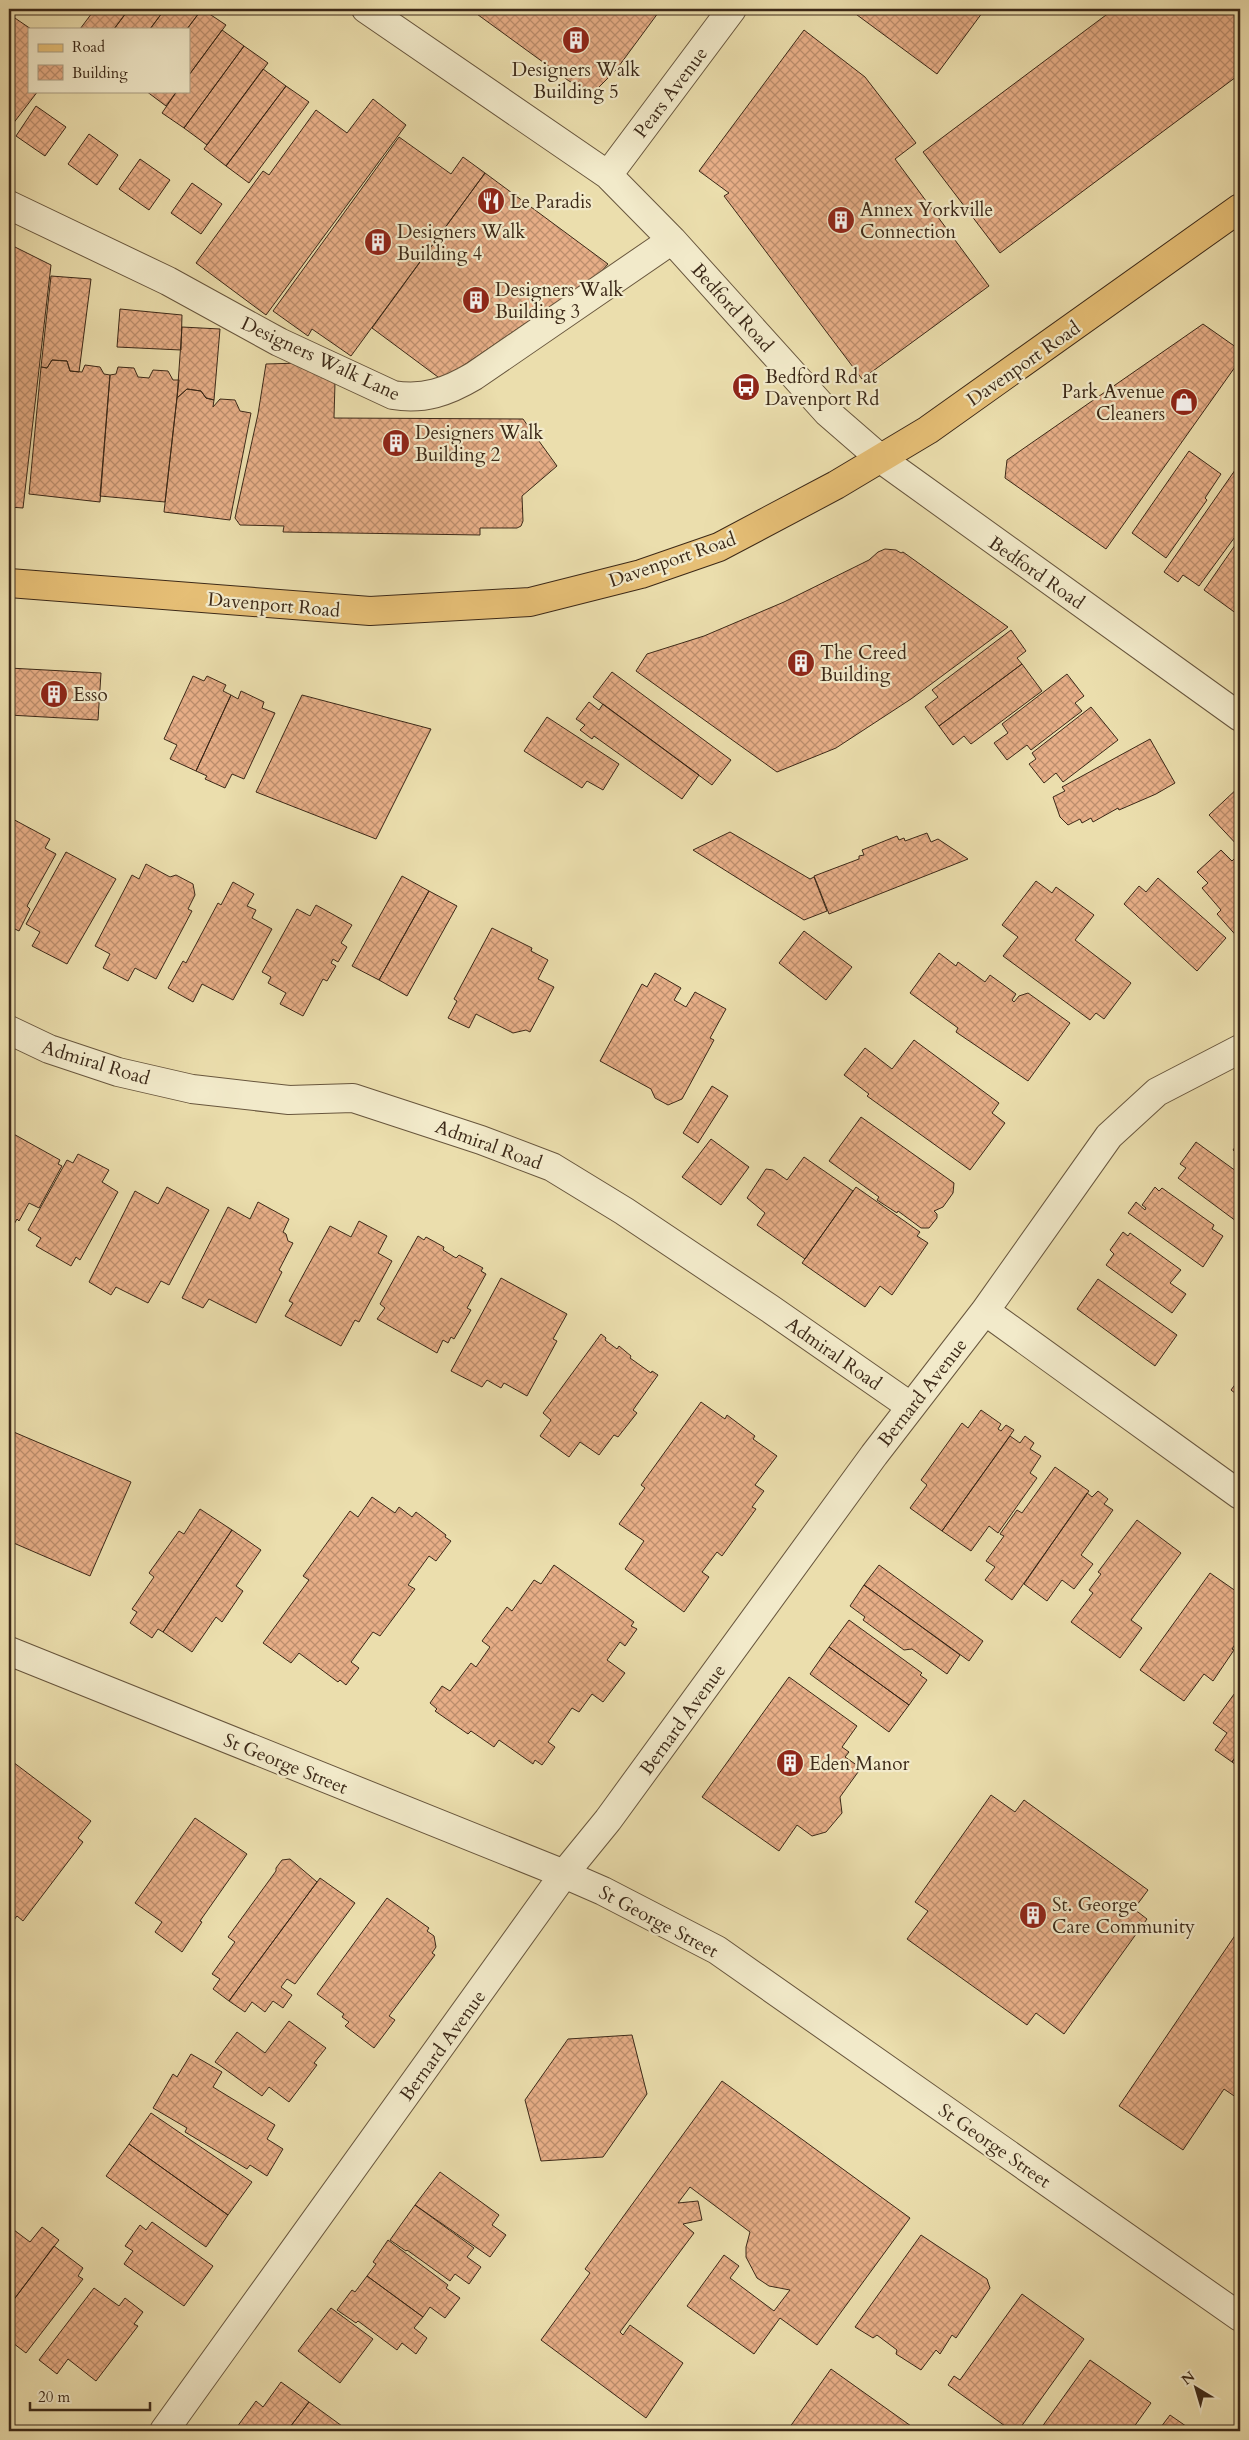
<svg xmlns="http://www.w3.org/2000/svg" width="1249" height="2440" viewBox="0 0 1249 2440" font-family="Cardo,serif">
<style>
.building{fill:url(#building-cross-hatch);stroke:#3c2918}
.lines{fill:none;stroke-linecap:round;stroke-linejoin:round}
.minor-casing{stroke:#68563d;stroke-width:30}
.major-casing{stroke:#3c2918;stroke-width:30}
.minor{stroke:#f2eaca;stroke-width:28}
.major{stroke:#e6bf76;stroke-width:28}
.labels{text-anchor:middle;stroke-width:4.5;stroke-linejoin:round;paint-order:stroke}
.poi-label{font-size:19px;fill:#3c2918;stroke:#f2eaca;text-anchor:start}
.street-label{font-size:19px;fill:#3c2918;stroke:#f2eaca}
</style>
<defs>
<pattern id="building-cross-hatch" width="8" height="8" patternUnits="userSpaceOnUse" patternTransform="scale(1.25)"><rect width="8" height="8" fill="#e7ae87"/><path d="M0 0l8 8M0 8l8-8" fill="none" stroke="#bc8e6d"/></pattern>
</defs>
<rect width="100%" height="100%" fill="#ebdead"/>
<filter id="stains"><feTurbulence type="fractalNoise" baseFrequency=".004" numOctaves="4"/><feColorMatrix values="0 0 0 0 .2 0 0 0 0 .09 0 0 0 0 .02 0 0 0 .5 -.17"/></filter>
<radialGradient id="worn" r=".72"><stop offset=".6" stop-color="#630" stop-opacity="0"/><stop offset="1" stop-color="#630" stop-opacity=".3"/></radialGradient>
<path class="building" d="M95 9H129L114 29H80Z
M129 9H165L150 29H114Z
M165 9H202L187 29H150Z
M202 9 226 25 189 75 187 29Z
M470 9H661L616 70 596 90 588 91 569 81Z
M849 9H985L937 74Z
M1114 9H1240V74L1000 253 923 152Z
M9 14 31 29H29V91H38L9 129Z
M222 30 244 46 184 128 162 113 177 91H189V75Z
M804 30 865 77 916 143 895 159 989 286 862 379 724 196 729 193 699 171Z
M244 46 268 63 207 145 184 128Z
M263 69 286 86 226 166 204 149Z
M286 86 309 102 249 183 226 166Z
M146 91H177L166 106Z
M373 99 406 125 266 315 196 263 263 171 269 175 316 110 347 133Z
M36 106 66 127 45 156 16 136Z
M89 134 118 155 97 185 68 164Z
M399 137 451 174 463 157 485 173 351 356 312 329 308 336 273 311Z
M140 159 170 180 149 210 119 189Z
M485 173 608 264 600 273 442 380 372 328Z
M192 183 222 204 201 234 171 213Z
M9 244 51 265 23 508 9 507Z
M51 276 91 279 79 372 70 371 67 361 52 360 47 368 41 367Z
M120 309 182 315 181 350 117 347Z
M1203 324 1240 350V360L1106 549 1005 478 1007 460Z
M182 327 220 329 214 400 206 398 201 391 187 389 177 398Z
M52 360 67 361 70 371 82 372 85 365 100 367 104 374 110 375 100 502 29 494 41 367 47 368Z
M301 363 335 382 334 418 523 419 557 466 522 496 523 521 521 526 517 528H480V535L283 532 284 526 240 525 235 518 258 414 266 364Z
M118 367 134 368 138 377 149 378 153 370 168 371 173 380H179L165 502 100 496 110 375 116 374Z
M187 389 201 391 206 398 214 400 213 407 220 399 235 400 240 411 251 413 230 520 164 512 177 398Z
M1189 451 1221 474 1205 498 1207 500 1166 558 1132 533Z
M1240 463V530L1199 586 1183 575 1178 582 1164 572Z
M1240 538V610L1237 614 1204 590Z
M885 549 896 550 901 553 903 552 1008 627 911 699 836 748 777 772 636 671 647 654 704 636 784 602 869 560 878 552Z
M1011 630 1026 651 1017 658 1022 664 939 726 925 707 938 697 932 690Z
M1022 664 1042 691 971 744 964 736 953 745 939 726Z
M9 668 101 673 98 720 9 715Z
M612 672 731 760 712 785 593 697Z
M1067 674 1084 696 1075 703 1082 711 1031 750 1027 745 1007 760 994 743 1008 733 1002 724Z
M193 676 204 681 207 676 226 685 223 691 231 695 196 771 170 759 177 745 164 739Z
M241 691 264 702 262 708 275 713 244 779 232 774 225 788 205 779 207 776 196 771 231 695 238 699Z
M302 695 431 729 376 839 256 792Z
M589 702 599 710 603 704 699 775 682 799 594 736 592 739 580 730 585 725 576 719Z
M1091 707 1118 740 1063 782 1056 773 1044 783 1029 764 1036 759 1032 753Z
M547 717 619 764 603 790 587 781 582 788 524 751Z
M1150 739 1175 783 1156 794 1119 810 1118 808 1093 822 1091 818 1082 823 1080 819 1068 825 1060 817 1053 797 1065 791 1062 787Z
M1240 786V848L1209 815Z
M9 817 50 839 45 848 56 854 27 906 30 909 19 931 9 926Z
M730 832 810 879 814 877 827 911 804 920 693 850Z
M927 833 931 842 938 839 968 859 829 914 814 876 859 859V856L864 855 862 850 897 836 899 840 904 838 905 841Z
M1221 850 1232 861 1240 853V940L1217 914 1221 910 1202 888 1208 883 1197 872Z
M66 852 116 879 67 964 32 946 40 932 26 924Z
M146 864 170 877 176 875 193 884 195 895 188 909 192 911 156 979 135 968 128 981 103 968 110 954 95 946 132 875 139 879Z
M402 876 429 891 379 980 352 966Z
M1158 878 1226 938 1197 971 1124 904 1139 886 1146 892Z
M1036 881 1052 893 1056 887 1094 915 1075 940 1131 983 1104 1019 1096 1013 1090 1020 1003 956 1018 937 1002 925Z
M233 882 254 894 247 906 256 910 252 918 272 929 233 1000 202 984 193 1002 168 988 183 961 186 963 218 903 221 905Z
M429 891 457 906 407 996 379 980Z
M316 905 352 925 341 943 347 947 338 962 333 959 331 963 336 966 327 981 323 979 303 1016 280 1004 286 993 268 983 271 977 262 972 297 909 310 916Z
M492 928 532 948 531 951 548 960 538 979 554 987 530 1032 526 1030 513 1033 476 1014 469 1028 448 1018 457 1001 454 999Z
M804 931 852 967 826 1000 779 963Z
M939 953 956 966 958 962 985 982 990 975 1016 994 1012 1000 1014 1002 1019 996 1028 993 1070 1023 1028 1081 956 1032 958 1028 910 993Z
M655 973 681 988 674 1000 686 1007 695 992 726 1009 710 1038 714 1040 682 1099 668 1105 655 1098 651 1089 600 1061 642 984 647 987Z
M914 1040 999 1103 992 1113 1005 1123 970 1170 867 1096 869 1094 844 1075 865 1048 892 1069Z
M712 1086 728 1096 698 1143 683 1133Z
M861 1117 954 1183 953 1193 943 1207 934 1211 937 1214V1218L929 1228H921L898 1211 897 1213 877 1200 879 1197 829 1161Z
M10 1132 60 1160 58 1164 62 1166 39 1208 29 1203 19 1221 17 1219 9 1233Z
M1240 1132V1156L1233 1150 1240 1140 1236 1138Z
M711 1139 749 1167 721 1205 682 1177Z
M1196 1142 1240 1174V1224L1178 1178 1186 1168 1180 1164Z
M78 1154 109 1170 102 1182 118 1192 80 1260 76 1257 71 1266 36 1246 41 1238 28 1230 67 1160 73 1163Z
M804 1157 853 1191 805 1259 757 1225 765 1213 747 1198 766 1169 773 1170 787 1180Z
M167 1187 209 1210 169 1285 161 1281 148 1303 116 1287 111 1295 89 1282 135 1191 158 1204Z
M856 1187 920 1232 917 1236 928 1243 892 1295 880 1286 865 1307 802 1263Z
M1155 1187 1159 1191 1162 1188 1214 1225 1212 1229 1223 1236 1203 1267 1128 1213 1136 1202 1145 1210 1146 1208 1142 1205Z
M258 1202 289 1219 283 1232 286 1234 288 1241 293 1243 279 1270 282 1272 256 1323 209 1299 203 1308 182 1298 228 1207 250 1219Z
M359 1221 387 1236 378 1253 392 1261 359 1322 355 1320 341 1346 285 1316 293 1303 289 1301 330 1226 351 1237Z
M1123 1232 1128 1236 1130 1233 1181 1270 1170 1283 1186 1294 1172 1313 1106 1265 1114 1254 1110 1250Z
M418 1236 424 1240 426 1237 444 1247 443 1250 456 1258 459 1255 483 1268 481 1271 486 1274 467 1308 471 1310 454 1339 451 1337 448 1343 443 1340 437 1353 377 1319 385 1308 380 1304Z
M501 1278 567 1314 553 1339 557 1341 527 1396 504 1383 501 1388 487 1380 482 1387 451 1371Z
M1098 1279 1177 1335 1155 1366 1077 1309Z
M601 1334 606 1338 605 1340 617 1349 619 1346 631 1356 630 1358 651 1373 652 1371 658 1375 633 1410 637 1413 618 1437 614 1435 599 1455 580 1442 569 1457 540 1436 551 1420 543 1413Z
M1240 1378V1397L1231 1390Z
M701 1402 725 1419 727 1415 755 1436 753 1439 777 1456 755 1485 764 1491 752 1507 756 1509 722 1556 717 1552 702 1572 709 1577 684 1612 625 1569 644 1541 619 1524 645 1488 641 1485Z
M981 1410 1001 1424 998 1429 1001 1431 1006 1425 1014 1430 942 1531 910 1508 927 1485 921 1480 962 1423 968 1428Z
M9 1430 131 1482 90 1576 9 1541Z
M1010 1436 1020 1443 1025 1436 1034 1443 1030 1449 1041 1456 1030 1473 1037 1478 998 1533 989 1526 971 1551 942 1531Z
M1055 1467 1089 1491 1012 1600 985 1580 995 1567 986 1561 1004 1536 1000 1534 1017 1510 1022 1513Z
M1098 1491 1108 1499 1104 1504 1113 1510 1081 1555 1093 1564 1074 1589 1062 1580 1047 1601 1024 1584 1087 1493 1092 1497Z
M372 1497 395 1513 399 1507 412 1517 416 1512 446 1535 445 1537 451 1541 436 1561 429 1556 408 1585 415 1589 380 1636 373 1632 351 1662 359 1668 346 1685 340 1680 338 1682 299 1653 291 1663 263 1643 309 1580 303 1576 350 1511 358 1517Z
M200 1509 232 1530 163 1632 158 1629 152 1638 130 1623 137 1612 132 1609 154 1577 149 1573 179 1531 184 1534Z
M1137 1520 1181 1553 1131 1620 1142 1628 1120 1658 1071 1622 1093 1593 1089 1590 1101 1574 1098 1572Z
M232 1530 261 1550 236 1586 243 1591 222 1622 216 1617 192 1652 163 1632Z
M554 1565 634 1622 631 1626 637 1629 625 1646 620 1642 607 1660 625 1673 603 1702 592 1694 579 1712 572 1708 548 1742 555 1747 542 1765 535 1760 533 1764 499 1740 494 1747 471 1731 468 1734 435 1711 437 1709 430 1703 442 1686 450 1691 471 1663 476 1667 490 1647 482 1641 507 1607 512 1611 534 1580 541 1584Z
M879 1565 983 1641 969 1661 864 1585Z
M1210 1573 1240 1594V1604L1235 1611 1240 1614V1637L1232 1649 1234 1650 1213 1681 1204 1674 1184 1701 1140 1670Z
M864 1585 960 1655 947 1674 912 1649 904 1650 863 1620 865 1617 850 1606Z
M849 1620 922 1673 920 1675 927 1680 909 1705 829 1647Z
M829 1647 909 1705 889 1732 810 1674Z
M789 1677 857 1726 842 1747 849 1752 845 1757 861 1768 840 1797 842 1813 826 1832 812 1836 797 1825 779 1851 702 1797Z
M1240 1686V1750L1232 1762 1215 1750 1227 1733 1213 1723Z
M1240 1750V1768L1232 1762Z
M9 1759 91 1821 78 1838 83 1842 23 1921 17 1916 9 1926Z
M991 1795 1015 1812 1024 1800 1148 1890 1134 1909 1147 1919 1064 2034 1036 2013 1027 2025 907 1939 928 1911 915 1902Z
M195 1818 247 1854 200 1921 202 1922 182 1952 155 1932 162 1922 135 1903Z
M290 1859 317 1882 229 2001 213 1989 220 1979 212 1974 235 1942 228 1937 276 1871V1868L282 1860Z
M320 1878 355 1903 295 1984 287 1979 281 1987 292 1995 283 2008 273 2001 265 2012 252 2002 245 2012 229 2001Z
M387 1898 429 1928 427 1931 434 1936 436 1947 432 1953 435 1955 389 2016 395 2020 374 2048 345 2026 349 2022 342 2017 344 2014 317 1994Z
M1236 1934 1240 1936V2100L1224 2089 1183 2150 1119 2106Z
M289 2021 326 2048 314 2063 317 2065 289 2102 269 2087 262 2096 215 2062 237 2032 265 2053Z
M632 2035 647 2094 603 2157 541 2161 525 2100 568 2039Z
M191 2054 222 2072 213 2087 275 2125 267 2139 283 2149 267 2176 250 2165 247 2169 185 2132 187 2128 153 2108 173 2074 177 2077Z
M722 2081 910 2218 817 2345 780 2318 754 2354 687 2306 724 2255 739 2266 730 2278 774 2311 790 2290 769 2286 757 2278 746 2257V2247L750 2232 690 2187 678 2203 698 2201 702 2220 683 2224 694 2233 620 2332 623 2335 630 2325 683 2363 646 2418 541 2340 590 2273 585 2269Z
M151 2113 252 2182 228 2215 129 2144Z
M129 2144 228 2215 206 2247 106 2176Z
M440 2172 499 2215 492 2225 506 2235 490 2257 415 2205Z
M415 2205 474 2248 467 2257 481 2267 469 2284 455 2274 450 2281 407 2250 406 2251 390 2240Z
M152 2222 213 2266 184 2306 124 2264 133 2251 125 2246 140 2225 146 2230Z
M42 2227 59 2240 9 2306V2237L14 2230 30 2242Z
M921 2235 987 2279 990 2288 956 2338 952 2335 940 2354 936 2350 921 2370 896 2354 897 2350 877 2335 873 2338 855 2327Z
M388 2240 448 2285 446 2288 460 2298 445 2318 430 2307 423 2317 367 2276 376 2264 373 2262Z
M54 2246 83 2268 78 2276 83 2279 26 2353 9 2340V2306Z
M367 2276 423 2317 414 2328 427 2338 416 2354 402 2343 397 2350 358 2321 356 2323 337 2310 352 2290 355 2292Z
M94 2288 119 2306 125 2298 143 2312 134 2324 138 2326 96 2381 68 2359 57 2374 39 2360Z
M1022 2294 1084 2339 1018 2431H1012L948 2385 954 2376 960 2380Z
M331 2308 373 2339 340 2383 298 2351Z
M1090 2360 1151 2403 1131 2431H1039Z
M831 2369 918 2431H787Z
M281 2382 309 2402 287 2431H240L241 2430 237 2427 256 2401 263 2407Z
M309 2402 342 2426 338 2431H287Z
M1170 2415 1193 2431H1158Z"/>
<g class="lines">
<g class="minor-casing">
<path id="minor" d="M366 9 608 175 672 240 828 413 881 459 1240 717
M608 175 732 9
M9 205 168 281 279 342 393 395C424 400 447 392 474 376L672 240
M9 1030 49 1049 118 1072 192 1089 289 1100 353 1098 481 1140 552 1167 624 1211 769 1308 910 1406
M985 1311 1240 1495
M9 1651 564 1874 603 1891 717 1950 1240 2317
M164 2431 564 1874 608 1820 874 1455 985 1311 1109 1136 1157 1092 1240 1049"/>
</g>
<g class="major-casing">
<path id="major" d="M9 583 370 611 530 602 641 574 719 547 836 485 928 430 1240 208"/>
</g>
<use href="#minor" class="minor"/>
<use href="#major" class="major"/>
</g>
<defs>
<g id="building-disc" transform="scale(1.4375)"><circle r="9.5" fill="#8f2418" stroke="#f2eaca"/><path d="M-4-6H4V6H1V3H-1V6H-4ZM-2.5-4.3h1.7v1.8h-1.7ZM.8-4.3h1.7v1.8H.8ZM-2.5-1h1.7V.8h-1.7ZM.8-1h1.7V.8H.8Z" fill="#fff"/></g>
<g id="restaurant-disc" transform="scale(1.4375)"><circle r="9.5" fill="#8f2418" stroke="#f2eaca"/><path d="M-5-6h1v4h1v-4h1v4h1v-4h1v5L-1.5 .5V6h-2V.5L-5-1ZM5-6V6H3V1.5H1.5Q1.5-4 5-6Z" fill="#fff"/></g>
<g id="bus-disc" transform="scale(1.4375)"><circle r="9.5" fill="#8f2418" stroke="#f2eaca"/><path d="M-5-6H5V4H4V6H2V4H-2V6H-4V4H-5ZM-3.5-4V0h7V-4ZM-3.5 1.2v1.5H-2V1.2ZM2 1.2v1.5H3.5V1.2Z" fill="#fff"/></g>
<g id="shop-disc" transform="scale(1.4375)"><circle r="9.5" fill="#8f2418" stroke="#f2eaca"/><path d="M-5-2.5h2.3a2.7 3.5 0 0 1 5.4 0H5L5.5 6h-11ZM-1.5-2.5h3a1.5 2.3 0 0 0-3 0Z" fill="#fff"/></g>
</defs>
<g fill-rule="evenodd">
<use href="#building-disc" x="576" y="40"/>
<use href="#restaurant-disc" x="491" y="201"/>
<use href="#building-disc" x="841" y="220"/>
<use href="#building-disc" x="378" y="242"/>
<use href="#building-disc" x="476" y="300"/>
<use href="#bus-disc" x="746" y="387"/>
<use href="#shop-disc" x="1184" y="402"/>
<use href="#building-disc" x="396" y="443"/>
<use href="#building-disc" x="801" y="663"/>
<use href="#building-disc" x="54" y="694"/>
<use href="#building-disc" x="790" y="1763"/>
<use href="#building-disc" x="1033" y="1915"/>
</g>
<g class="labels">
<g class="poi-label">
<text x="576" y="76" text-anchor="middle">Designers Walk<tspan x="576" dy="22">Building 5</tspan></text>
<text x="510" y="208">Le Paradis</text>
<text x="860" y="216">Annex Yorkville<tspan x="860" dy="22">Connection</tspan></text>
<text x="397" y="238">Designers Walk<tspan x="397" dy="22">Building 4</tspan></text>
<text x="495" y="296">Designers Walk<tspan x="495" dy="22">Building 3</tspan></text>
<text x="765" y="383">Bedford Rd at<tspan x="765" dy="22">Davenport Rd</tspan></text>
<text x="1165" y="398" text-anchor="end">Park Avenue<tspan x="1165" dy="22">Cleaners</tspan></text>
<text x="415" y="439">Designers Walk<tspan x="415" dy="22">Building 2</tspan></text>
<text x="820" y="659">The Creed<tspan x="820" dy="22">Building</tspan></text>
<text x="73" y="701">Esso</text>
<text x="809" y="1770">Eden Manor</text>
<text x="1052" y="1911">St. George<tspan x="1052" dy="22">Care Community</tspan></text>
</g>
<g class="street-label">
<text transform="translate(670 92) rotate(-53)" y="7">Pears Avenue</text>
<text transform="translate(733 307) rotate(48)" y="7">Bedford Road</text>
<text transform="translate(321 358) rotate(25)" y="7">Designers Walk Lane</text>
<text transform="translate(1023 363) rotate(-35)" y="7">Davenport Road</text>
<text transform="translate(672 559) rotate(-19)" y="7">Davenport Road</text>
<text transform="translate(1037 572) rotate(35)" y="7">Bedford Road</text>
<text transform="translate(274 604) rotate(5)" y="7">Davenport Road</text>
<text transform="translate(96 1062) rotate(17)" y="7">Admiral Road</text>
<text transform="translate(489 1144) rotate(20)" y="7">Admiral Road</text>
<text transform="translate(834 1353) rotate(35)" y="7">Admiral Road</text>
<text transform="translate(922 1392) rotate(-52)" y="7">Bernard Avenue</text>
<text transform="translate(682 1719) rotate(-54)" y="7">Bernard Avenue</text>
<text transform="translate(286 1763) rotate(22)" y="7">St George Street</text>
<text transform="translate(659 1921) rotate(28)" y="7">St George Street</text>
<text transform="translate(442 2045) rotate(-54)" y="7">Bernard Avenue</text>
<text transform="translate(995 2145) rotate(35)" y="7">St George Street</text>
</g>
</g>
<rect width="1249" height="2440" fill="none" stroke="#ebdead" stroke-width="30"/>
<rect x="10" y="10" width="1229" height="2420" fill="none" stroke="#3c2918" stroke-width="2.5"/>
<rect x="15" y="15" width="1219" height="2410" fill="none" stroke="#3c2918"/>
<rect x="28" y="28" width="162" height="65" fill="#f2eaca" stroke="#a99d83"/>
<rect x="38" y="44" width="25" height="8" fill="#e6bf76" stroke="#a99d83"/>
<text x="72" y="52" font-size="15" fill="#3c2918">Road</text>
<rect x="38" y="65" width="25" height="15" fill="url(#building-cross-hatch)" stroke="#a99d83"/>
<text x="72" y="78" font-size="15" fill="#3c2918">Building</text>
<g transform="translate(1196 2388) rotate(322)" stroke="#f2eaca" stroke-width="4" paint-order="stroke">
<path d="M0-4L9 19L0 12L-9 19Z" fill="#3c2918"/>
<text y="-8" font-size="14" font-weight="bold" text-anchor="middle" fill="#3c2918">N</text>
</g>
<path d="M30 2402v8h120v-8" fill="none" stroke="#3c2918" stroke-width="2.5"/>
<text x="38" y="2402" font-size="15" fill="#3c2918" stroke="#f2eaca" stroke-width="4" paint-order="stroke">20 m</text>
<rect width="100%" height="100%" filter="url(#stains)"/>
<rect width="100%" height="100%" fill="url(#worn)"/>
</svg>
